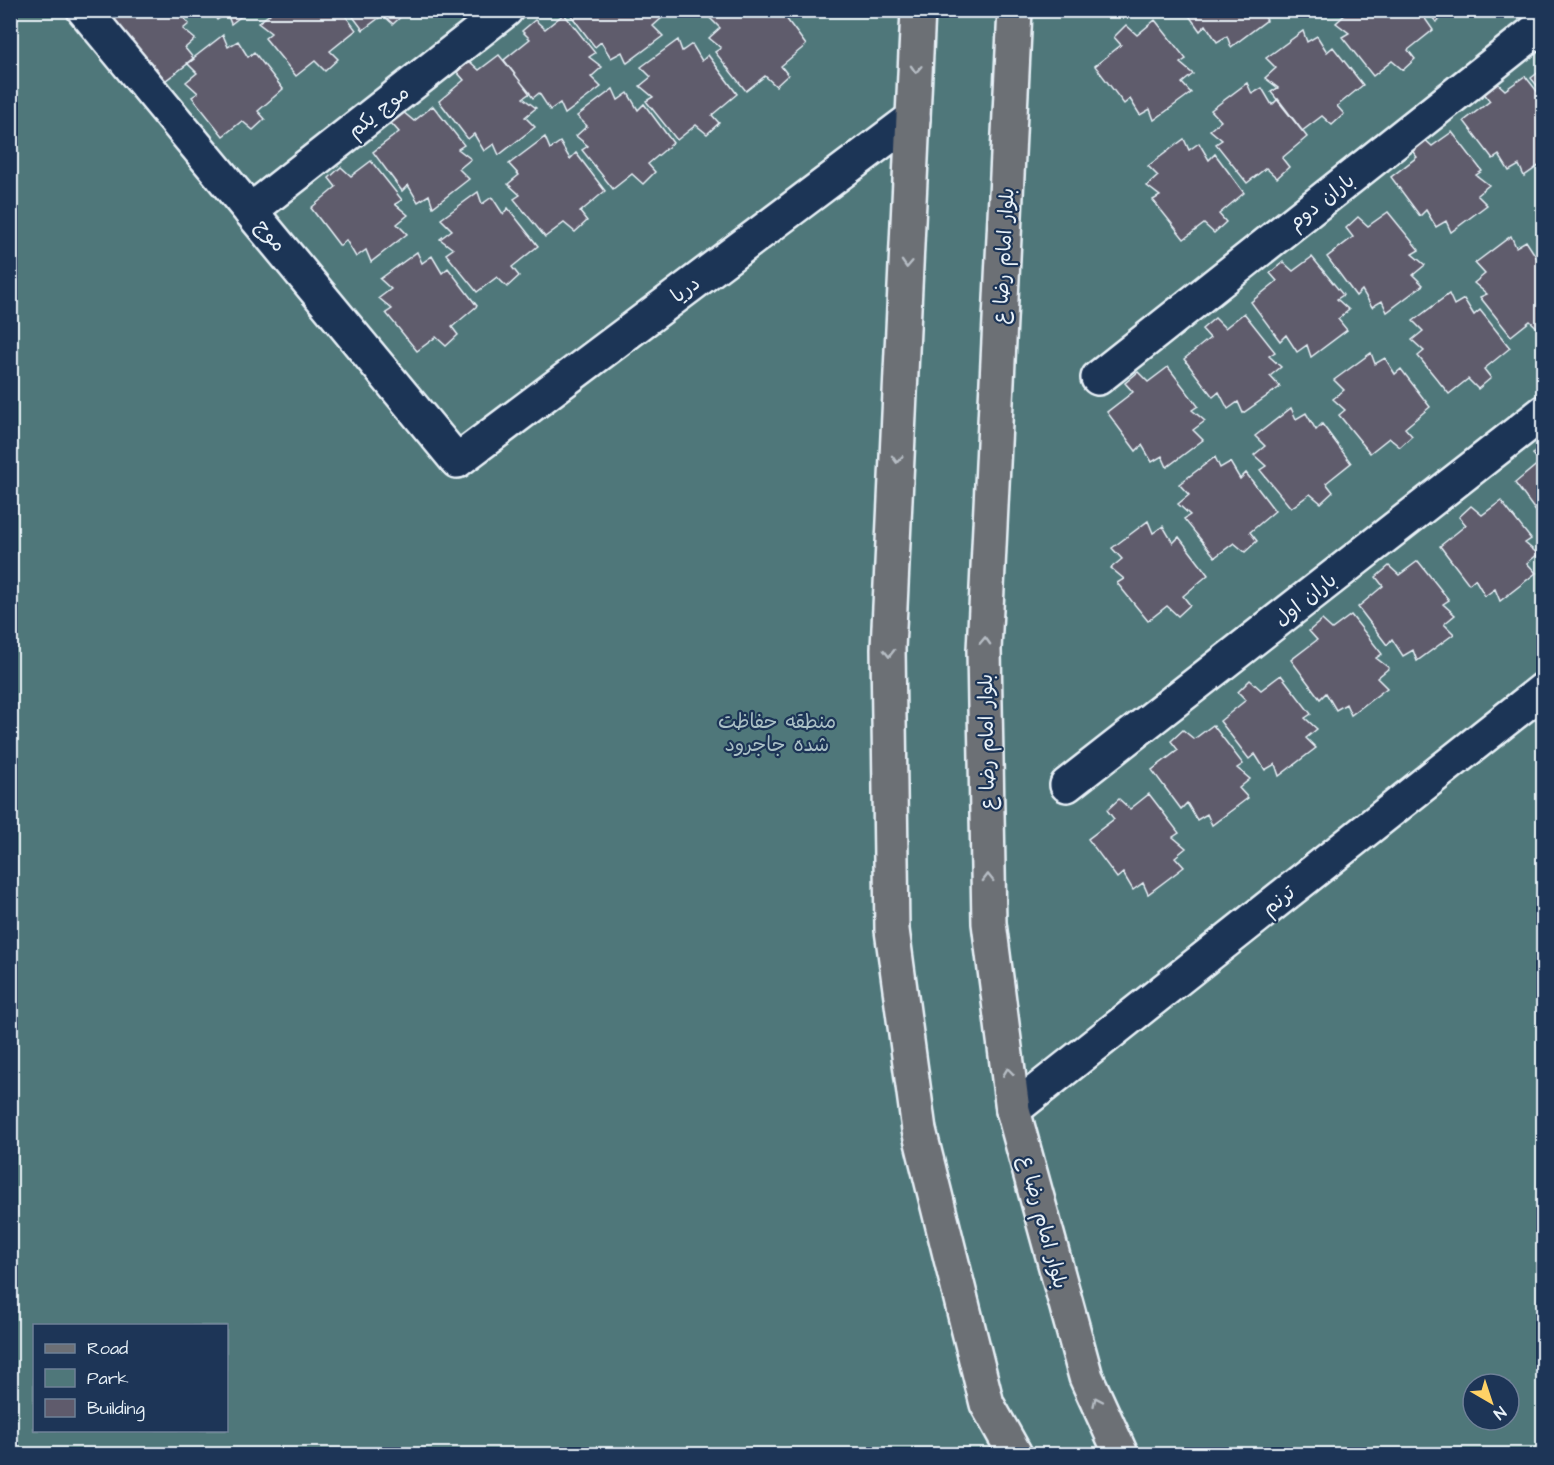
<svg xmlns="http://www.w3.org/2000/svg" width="1554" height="1465" viewBox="0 0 1554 1465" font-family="'Architects Daughter','Playpen Sans Arabic',sans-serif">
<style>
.green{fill:#4f777a;stroke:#9cb4b9;stroke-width:1.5;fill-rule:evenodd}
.building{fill:#5f5b6c;stroke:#e8f1f8;stroke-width:1.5}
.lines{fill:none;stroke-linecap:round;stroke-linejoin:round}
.minor-casing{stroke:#e8f1f8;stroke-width:38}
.major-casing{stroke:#e8f1f8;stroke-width:38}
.minor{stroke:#1d3557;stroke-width:33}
.major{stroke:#6c6f75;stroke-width:33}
.oneway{stroke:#b6bdc4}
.labels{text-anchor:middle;stroke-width:4.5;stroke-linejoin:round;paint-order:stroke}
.street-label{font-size:20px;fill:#e8f1f8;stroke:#1d3557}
.park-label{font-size:20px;fill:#abc0c6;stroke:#1d3557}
</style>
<rect width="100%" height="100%" fill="#31405d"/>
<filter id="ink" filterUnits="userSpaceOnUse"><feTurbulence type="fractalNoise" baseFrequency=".0167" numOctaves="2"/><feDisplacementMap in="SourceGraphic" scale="12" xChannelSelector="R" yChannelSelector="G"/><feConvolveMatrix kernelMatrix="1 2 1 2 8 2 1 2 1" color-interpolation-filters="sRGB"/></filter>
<g filter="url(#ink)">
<path class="green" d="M10 11H1543V1454H11ZM34 1326H226V1430H34ZM1473 1384H1509V1420H1473Z"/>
<path class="building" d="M123 10H178L189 24 183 29 195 39 185 48 194 59 158 86 98 32 124 12Z
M211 10H249L231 24 227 13 217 20Z
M266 10H341L356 30 330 51 338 59 325 71 315 61 296 76 265 38 271 33 258 23 270 14Z
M348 10H403L405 13 393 24 383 15 363 30Z
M567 10H657L664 16 653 26 663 36 627 63 622 52 611 58 601 42 595 47Z
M720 10H770L772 13 774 10H780L806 45 781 66 788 75 776 86 765 76 746 91 715 52 721 48 709 38 720 28 710 18Z
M1185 10H1259L1267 20 1231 47 1227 36 1217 42 1206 25 1200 31Z
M1344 10H1419L1433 30 1408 50 1415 59 1403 70 1392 61 1373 76 1342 37 1349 33 1336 23 1347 13Z
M1427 10H1452L1436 22Z
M1459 10H1473L1466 16Z
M564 14 595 53 589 57 602 67 591 77 601 87 565 114 560 103 550 110 539 93 533 98 504 60 530 39 522 31 535 20 545 29Z
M1155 20 1186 59 1180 63 1193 74 1182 83 1191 93 1154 120 1150 109 1140 115 1130 99 1124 104 1095 66 1121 45 1114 37 1126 25 1137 35Z
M1303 31 1307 42 1317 36 1327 52 1333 47 1363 85 1337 106 1344 114 1332 125 1322 116 1302 131 1271 92 1278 88 1265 78 1276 68 1266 58Z
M223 35 228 47 238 41 248 57 254 52 283 89 258 111 265 119 253 130 242 121 223 136 192 97 198 93 186 82 197 73 187 63Z
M678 40 682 51 692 44 702 61 708 55 737 94 712 115 719 123 707 134 696 125 677 140 646 101 653 97 640 86 651 77 641 67Z
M499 55 530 93 523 98 536 108 525 117 535 127 499 155 494 144 484 151 474 134 468 139 439 101 464 80 457 72 469 61 479 70Z
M1544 68V94L1531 78Z
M1525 76 1544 100V162L1524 176 1519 165 1509 171 1499 155 1493 159 1464 121 1490 101 1483 92 1495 81 1505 90Z
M1247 83 1252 94 1262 88 1272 105 1278 99 1307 137 1282 158 1289 167 1277 178 1266 168 1247 183 1216 144 1222 140 1210 130 1221 121 1211 110Z
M613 89 618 100 628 93 638 110 644 104 673 143 648 164 655 172 643 184 632 174 613 189 582 150 588 146 576 136 587 126 577 116Z
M433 106 464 145 458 149 471 159 459 169 469 179 433 207 429 195 418 202 408 185 402 191 373 152 399 132 391 123 403 112 414 121Z
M1452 132 1482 171 1476 175 1489 185 1477 195 1487 205 1451 232 1446 221 1436 227 1426 210 1420 216 1391 177 1417 157 1410 148 1422 137 1432 146Z
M545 137 550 149 560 142 570 159 576 153 605 191 580 212 587 221 575 232 564 223 545 237 514 199 520 195 508 184 519 175 509 164Z
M1184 139 1189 150 1199 143 1209 160 1215 154 1244 193 1219 214 1226 222 1214 233 1204 224 1184 239 1153 200 1160 196 1147 186 1158 176 1148 166Z
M371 161 402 200 395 204 408 215 397 224 407 234 371 262 366 250 356 257 346 240 340 246 311 208 336 187 329 178 341 167 351 176Z
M478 192 482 204 492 197 503 214 508 208 538 246 512 267 519 276 507 287 497 277 477 292 446 254 453 249 440 239 452 230 441 219Z
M1388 212 1419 250 1412 254 1425 265 1413 275 1423 285 1387 312 1382 301 1372 307 1362 290 1356 296 1327 257 1353 237 1346 228 1358 217 1368 226Z
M1511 236 1516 247 1526 241 1537 258 1543 252 1544 253V328L1541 331 1530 321 1511 336 1480 297 1487 294 1474 283 1485 274 1475 263Z
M417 252 422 263 432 256 442 273 448 268 477 306 452 327 458 335 446 346 436 337 417 351 386 313 392 309 379 298 391 289 380 279Z
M1312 257 1343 295 1337 299 1349 310 1338 319 1347 330 1311 357 1307 345 1297 352 1286 335 1280 341 1251 302 1277 281 1270 273 1283 262 1293 271Z
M1449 294 1454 305 1464 299 1474 315 1480 310 1510 348 1484 369 1491 378 1478 389 1468 379 1449 394 1418 356 1424 351 1412 340 1423 331 1413 321Z
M1244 313 1275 352 1269 356 1281 367 1270 376 1280 387 1243 413 1238 402 1228 409 1219 392 1213 397 1184 359 1210 338 1202 329 1215 318 1225 328Z
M1371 353 1375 364 1385 358 1395 374 1401 369 1430 407 1405 428 1412 436 1400 447 1389 438 1370 453 1339 415 1345 410 1333 399 1344 390 1334 380Z
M1168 367 1198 406 1192 410 1205 421 1193 430 1203 440 1167 467 1162 456 1152 462 1142 445 1136 451 1107 412 1133 392 1125 383 1138 372 1148 382Z
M1291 408 1296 419 1306 413 1316 430 1322 424 1351 463 1326 483 1333 492 1321 503 1310 494 1291 508 1260 470 1266 466 1254 455 1265 446 1255 436Z
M1544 445V521H1543L1515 483 1540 462 1533 454Z
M1215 457 1220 468 1230 462 1240 479 1246 473 1275 511 1250 532 1257 541 1245 552 1234 543 1215 557 1184 519 1190 515 1178 504 1189 495 1179 484Z
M1501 501 1531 539 1525 543 1538 554 1527 563 1536 573 1500 601 1495 589 1485 596 1475 579 1469 584 1440 546 1466 525 1459 517 1471 506 1482 515Z
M1148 521 1153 533 1163 526 1173 543 1179 537 1208 575 1183 596 1190 605 1178 616 1167 606 1148 621 1117 583 1124 579 1111 568 1122 559 1112 548Z
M1418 561 1449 600 1443 604 1455 615 1444 624 1454 634 1417 661 1413 650 1403 656 1392 639 1387 645 1358 607 1383 586 1376 577 1389 566 1399 575Z
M1351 615 1382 654 1376 658 1389 668 1377 678 1387 688 1351 715 1346 704 1336 710 1326 693 1320 699 1291 660 1317 640 1309 631 1322 620 1332 629Z
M1281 675 1311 714 1305 718 1317 729 1306 738 1316 748 1279 776 1275 764 1265 770 1255 754 1249 759 1220 721 1246 700 1238 692 1250 680 1261 690Z
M1213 725 1243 764 1237 768 1250 779 1239 788 1248 798 1212 825 1207 814 1197 820 1187 803 1181 809 1152 770 1178 750 1171 741 1183 730 1194 739Z
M1149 794 1179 833 1173 837 1186 848 1175 857 1184 867 1148 894 1143 883 1133 890 1123 873 1117 878 1088 839 1114 819 1107 810 1119 799 1130 809Z"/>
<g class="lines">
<g class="minor-casing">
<path id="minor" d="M84 10 457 461 913 118
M250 211 506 10
M1098 378 1544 24
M1067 785 1544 412
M1013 1110 1544 689"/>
</g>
<g class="major-casing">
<path id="major" d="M918 10 888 649 892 930 919 1130 987 1404 1015 1454
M1015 10 984 650 989 923 1013 1110 1086 1377 1121 1454"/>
</g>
<use href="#minor" class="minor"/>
<use href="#major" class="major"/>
</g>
<defs><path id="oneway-chevron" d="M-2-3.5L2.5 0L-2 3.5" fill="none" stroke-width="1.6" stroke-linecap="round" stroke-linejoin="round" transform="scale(1.5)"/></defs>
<g class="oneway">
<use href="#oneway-chevron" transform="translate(916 69) rotate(93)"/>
<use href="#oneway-chevron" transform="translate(907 264) rotate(93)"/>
<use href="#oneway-chevron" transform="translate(897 459) rotate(93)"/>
<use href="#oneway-chevron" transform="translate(985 641) rotate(-88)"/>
<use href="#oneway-chevron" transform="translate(889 653) rotate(90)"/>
<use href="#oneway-chevron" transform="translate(988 878) rotate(-91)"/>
<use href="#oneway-chevron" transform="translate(1008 1072) rotate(-97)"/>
<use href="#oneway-chevron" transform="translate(1097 1401) rotate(-115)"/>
</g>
</g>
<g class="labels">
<g class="street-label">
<text transform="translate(378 111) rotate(-38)" y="7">موج یکم</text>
<text transform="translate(1321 201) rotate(-38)" y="7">باران دوم</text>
<text transform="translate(271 235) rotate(50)" y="7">موج</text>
<text transform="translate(1003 256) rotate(-87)" y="7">بلوار امام رضا ع</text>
<text transform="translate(685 289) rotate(-37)" y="7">دریا</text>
<text transform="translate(1305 599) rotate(-38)" y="7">باران اول</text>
<text transform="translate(986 742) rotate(-91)" y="7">بلوار امام رضا ع</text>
<text transform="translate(1278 900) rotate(-38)" y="7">ترنم</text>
<text transform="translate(1044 1222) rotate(75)" y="7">بلوار امام رضا ع</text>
</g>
<g class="park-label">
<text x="777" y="728">منطقه حفاظت<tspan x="777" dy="23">شده جاجرود</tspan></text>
</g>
</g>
<rect width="1554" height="1465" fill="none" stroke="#1d3557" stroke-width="36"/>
<rect x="18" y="18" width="1518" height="1429" fill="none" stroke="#e8f1f8" stroke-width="2" filter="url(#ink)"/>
<rect x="33" y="1324" width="195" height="108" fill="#1d3557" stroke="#6e8097" stroke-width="1.5"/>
<rect x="45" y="1344" width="30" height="9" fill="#6c6f75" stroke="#6e8097" stroke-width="1.5"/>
<text x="87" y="1354" font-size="18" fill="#e8f1f8">Road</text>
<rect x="45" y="1369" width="30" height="18" fill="#4f777a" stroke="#6e8097" stroke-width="1.5"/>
<text x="87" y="1384" font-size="18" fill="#e8f1f8">Park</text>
<rect x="45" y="1399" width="30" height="18" fill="#5f5b6c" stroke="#6e8097" stroke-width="1.5"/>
<text x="87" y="1414" font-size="18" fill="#e8f1f8">Building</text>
<g transform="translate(1491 1402) rotate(141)"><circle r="28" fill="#1d3557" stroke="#6e8097" stroke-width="1.5"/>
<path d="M0-4.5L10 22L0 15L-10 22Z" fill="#ffd166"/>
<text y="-9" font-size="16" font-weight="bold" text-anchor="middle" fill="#e8f1f8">N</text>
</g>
</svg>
